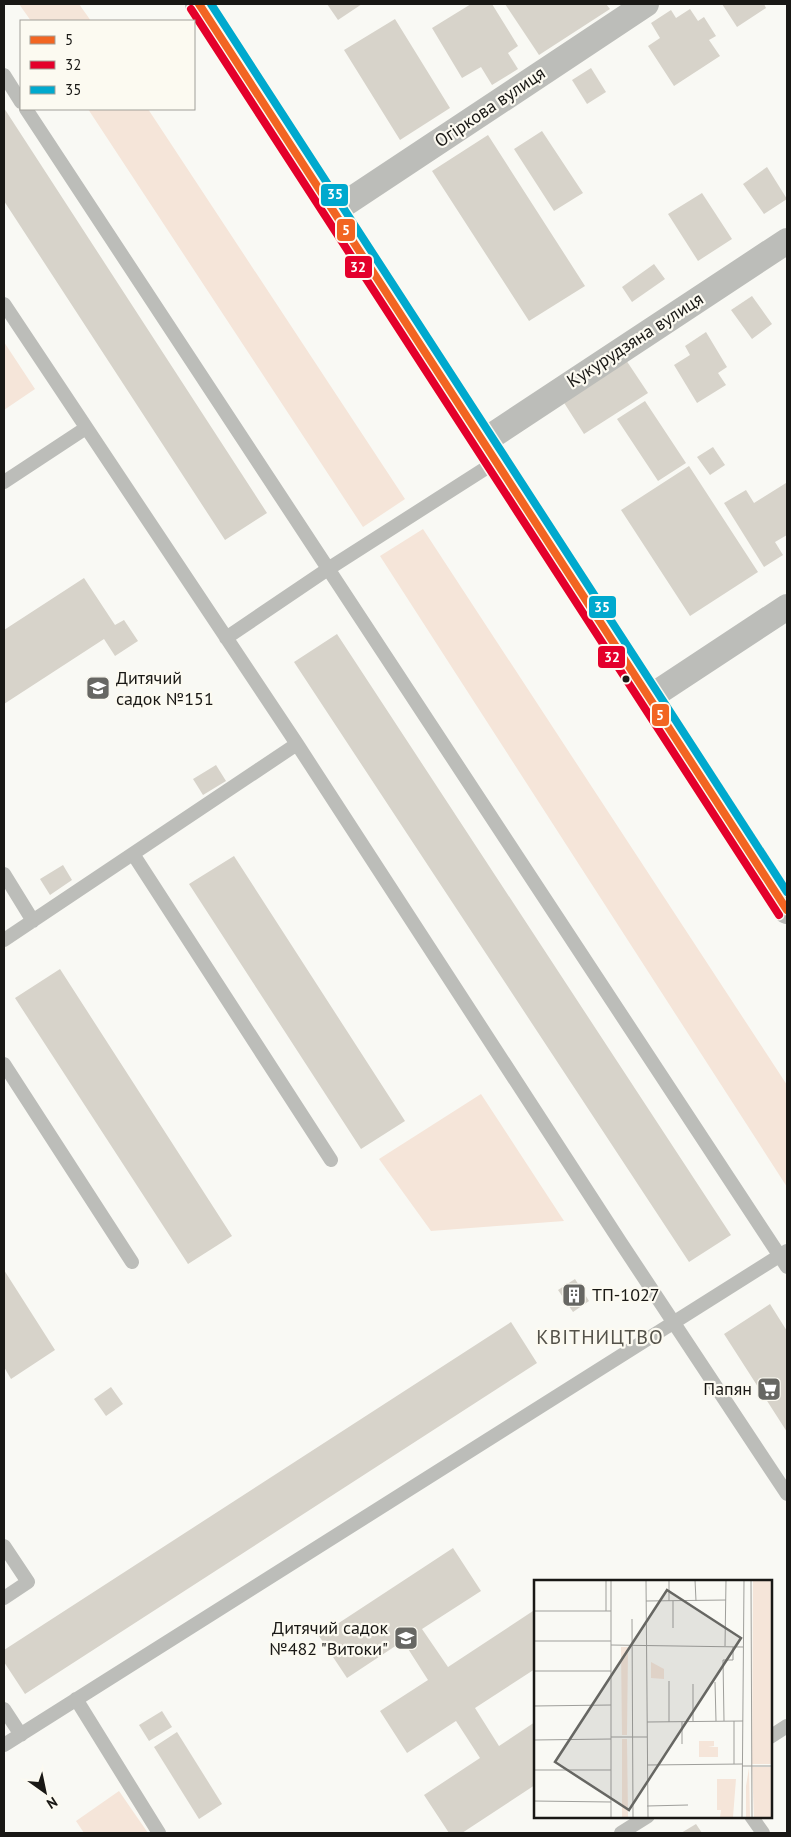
<svg xmlns="http://www.w3.org/2000/svg" width="791" height="1837" viewBox="0 0 791 1837" font-family="'PT Sans',sans-serif">
<style>
.green{fill:#f5e5d9}
.building{fill:#d7d3ca}
.lines{fill:none;stroke-linecap:round;stroke-linejoin:round}
.lane{stroke:#bcbdb9;stroke-width:14}
.street{stroke:#bcbdb9;stroke-width:26}
.secondary{stroke:#bbbbb8;stroke-width:28}
.bus-1-casing{stroke:#fcfaf1;stroke-width:11}
.bus-2-casing{stroke:#fcfaf1;stroke-width:11}
.bus-3-casing{stroke:#fcfaf1;stroke-width:11}
.bus-1{stroke:#f26522;stroke-width:8}
.bus-2{stroke:#e4002b;stroke-width:8}
.bus-3{stroke:#00a9ce;stroke-width:8}
.bus-dot{fill:#191815;stroke:#fcfaf1;stroke-width:2}
.labels{text-anchor:middle;stroke-width:4.5;stroke-linejoin:round;paint-order:stroke}
.street-label{font-size:18px;fill:#191815;stroke:#fcfaf1}
.poi-label{font-size:18px;fill:#191815;stroke:#fcfaf1;text-anchor:start}
.quarter-label{font-size:20px;letter-spacing:1px;fill:#54524a;stroke:#fcfaf1}
.inset-road{fill:none;stroke:#9f9f9b;stroke-width:1}
.view{fill:#676763;fill-opacity:0.15;stroke:#676763;stroke-width:2.5}
.inset-edge{fill:none;stroke:#191815;stroke-width:2.5}
.line-badge{stroke:#fcfaf1;stroke-width:2}
.badge-label{font-size:14px;text-anchor:middle;font-weight:bold;fill:#fff}
</style>
<rect width="100%" height="100%" fill="#f9f9f4"/>
<path class="green" d="M19 4H79L91 21H31Z
M88 109H148L405 499 363 527Z
M4 342 35 389 4 410Z
M423 529 787 1085V1187L380 556Z
M481 1094 564 1221 431 1231 379 1159Z
M119 1791 148 1833H84L76 1821Z"/>
<path class="building" d="M327 4H362L338 20Z
M471 4H492L518 46 508 53 518 69 492 85 481 67 462 78 432 28Z
M505 4H606L610 9 539 55Z
M722 4H764L766 8 737 27Z
M690 9 698 21 704 17 716 36 709 40 720 56 674 86 648 46 660 38 651 23 671 10 676 18Z
M395 19 450 108 400 140 344 50Z
M591 68 606 92 587 104 572 80Z
M4 108 267 513 225 540 4 201Z
M542 131 583 193 554 211 514 149Z
M488 135 585 286 529 321 432 171Z
M767 167 787 199 764 214 743 184Z
M702 193 732 239 698 261 668 214Z
M654 264 665 279 632 302 622 287Z
M752 296 772 324 752 339 731 310Z
M706 332 727 367 718 373 726 385 697 403 674 365 690 355 685 346Z
M624 357 648 393 584 434 561 398Z
M645 401 686 463 658 481 617 419Z
M713 447 725 465 710 475 697 457Z
M689 466 758 572 690 616 621 510Z
M786 483 787 535 775 542 783 555 764 567 724 503 746 490 754 503Z
M84 578 115 625 124 620 138 641 115 656 104 639 4 704V630Z
M337 634 731 1235 689 1262 294 662Z
M216 765 226 781 203 795 193 779Z
M234 856 405 1121 361 1149 189 884Z
M63 865 72 880 50 895 40 879Z
M60 969 232 1236 188 1264 15 998Z
M4 1270 55 1350 11 1379 4 1367Z
M575 1279 589 1301 573 1312 558 1290Z
M770 1304 787 1331V1432L724 1334Z
M511 1322 537 1363 25 1694 4 1662V1650Z
M111 1387 123 1404 106 1416 94 1399Z
M453 1548 481 1591 422 1629 448 1667 533 1611 535 1614V1669L475 1708 499 1746 535 1722V1785L462 1833H449L424 1795 480 1758 456 1721 407 1753 380 1711 428 1680 403 1641 347 1678 319 1636Z
M162 1711 172 1727 149 1741 139 1725Z
M177 1732 222 1804 199 1819 154 1747Z
M696 1824 702 1833H681Z"/>
<g class="lines">
<path class="lane" d="M4 75 21 102
M26 109 787 1267
M4 304 297 744 621 1243 787 1494
M4 482 86 428
M226 638 328 569 497 461
M133 854 331 1160
M4 874 33 921
M4 940 297 744
M4 1064 132 1262
M4 1546 28 1582 4 1598
M76 1699 159 1833
M4 1709 21 1735
M770 1737 787 1726
M4 1745 787 1251
M751 1816 763 1833
M621 1833 648 1816"/>
<path class="street" d="M334 211 646 4
M484 441 787 241
M649 698 787 607"/>
<path class="secondary" d="M199 4 787 910"/>
<g class="bus-1-casing">
<path id="bus-1" d="M199 4 787 910"/>
</g>
<g class="bus-2-casing">
<path id="bus-2" d="M191 9 779 915"/>
</g>
<g class="bus-3-casing">
<path id="bus-3" d="M211 4 787 892"/>
</g>
<use href="#bus-1" class="bus-1"/>
<use href="#bus-2" class="bus-2"/>
<use href="#bus-3" class="bus-3"/>
</g>
<defs>
<g id="school-square" transform="scale(1.25)"><rect x="-9" y="-9" width="18" height="18" rx="4" fill="#676763" stroke="#fcfaf1"/><path d="M0-5L7-2L0 1L-7-2ZM-4 1L0 2.5L4 1V4Q0 6-4 4Z" fill="#fff"/></g>
<g id="building-square" transform="scale(1.25)"><rect x="-9" y="-9" width="18" height="18" rx="4" fill="#676763" stroke="#fcfaf1"/><path d="M-4-6H4V6H1V3H-1V6H-4ZM-2.5-4.3h1.7v1.8h-1.7ZM.8-4.3h1.7v1.8H.8ZM-2.5-1h1.7V.8h-1.7ZM.8-1h1.7V.8H.8Z" fill="#fff"/></g>
<g id="supermarket-square" transform="scale(1.25)"><rect x="-9" y="-9" width="18" height="18" rx="4" fill="#676763" stroke="#fcfaf1"/><path d="M-6-5.5h2.5l.6 2H6L4.5 2H-2.5L-4.4-4H-6ZM-1.5 3.2a1.3 1.3 0 1 0 .1 0ZM3 3.2a1.3 1.3 0 1 0 .1 0Z" fill="#fff"/></g>
</defs>
<g fill-rule="evenodd">
<use href="#school-square" x="98" y="688"/>
<use href="#building-square" x="574" y="1295"/>
<use href="#supermarket-square" x="769" y="1389"/>
<use href="#school-square" x="406" y="1638"/>
</g>
<circle class="bus-dot" cx="626" cy="679" r="4.5"/>
<g class="labels">
<g class="street-label">
<text transform="translate(490 107) rotate(-34)" y="6">Огіркова вулиця</text>
<text transform="translate(635 340) rotate(-33)" y="6">Кукурудзяна вулиця</text>
</g>
<g class="poi-label">
<text x="116" y="684">Дитячий<tspan x="116" dy="21">садок №151</tspan></text>
<text x="592" y="1301">ТП-1027</text>
<text x="752" y="1395" text-anchor="end">Папян</text>
<text x="388" y="1634" text-anchor="end">Дитячий садок<tspan x="388" dy="21">№482 "Витоки"</tspan></text>
</g>
<g class="quarter-label">
<text x="600" y="1344">КВІТНИЦТВО</text>
</g>
</g>
<g transform="translate(534 1580)">
<rect width="238" height="238" fill="#f9f9f4"/>
<path d="M219 0H237V184H218ZM87 67H94L93 155H88ZM117 82 130 89V99L117 98ZM88 159H93L94 237H88ZM165 161H180V166L174 167H184V177H165ZM218 187H237V237H220ZM215 188 216 237H212V206ZM183 199H202L199 237H186L187 230H183Z" fill="#f5e5d9"/>
<path class="inset-road" d="M77 0V237M112 0 114 237M135 0V21M161 0 162 21M217 0 218 237M112 21 192 20M0 31H77M72 31V0M98 39 99 237M139 48V21M0 61H77M77 65 209 67M191 66 192 0M0 91H77M181 102 182 141M159 104V142M0 126 77 125M190 141 189 80H199V67M200 141V184M113 142 209 141M135 142V101M77 157H113M0 160 77 159M148 164V142M113 185 208 184M208 186H238M0 190H77M0 221 77 222M113 226 154 225M208 237 210 0"/>
<path class="view" d="M133 10 207 58 95 230 21 182Z"/>
<rect width="238" height="238" class="inset-edge"/>
</g>
<g class="line-badge">
<rect x="320" y="183" width="29" height="24" rx="5" fill="#00a9ce"/>
<rect x="336" y="218" width="20" height="24" rx="5" fill="#f26522"/>
<rect x="344" y="255" width="29" height="24" rx="5" fill="#e4002b"/>
<rect x="588" y="595" width="29" height="24" rx="5" fill="#00a9ce"/>
<rect x="597" y="645" width="29" height="24" rx="5" fill="#e4002b"/>
<rect x="651" y="703" width="19" height="24" rx="5" fill="#f26522"/>
</g>
<g class="badge-label">
<text x="335" y="199">35</text>
<text x="346" y="235">5</text>
<text x="358" y="272">32</text>
<text x="602" y="612">35</text>
<text x="612" y="662">32</text>
<text x="660" y="720">5</text>
</g>
<rect width="791" height="1837" fill="none" stroke="#191815" stroke-width="10"/>
<rect x="20" y="20" width="175" height="90" fill="#fcfaf1" stroke="#a1a099"/>
<rect x="30" y="36" width="25" height="8" fill="#f26522" stroke="#a1a099"/>
<text x="65" y="45" font-size="15" fill="#191815">5</text>
<rect x="30" y="61" width="25" height="8" fill="#e4002b" stroke="#a1a099"/>
<text x="65" y="70" font-size="15" fill="#191815">32</text>
<rect x="30" y="86" width="25" height="8" fill="#00a9ce" stroke="#a1a099"/>
<text x="65" y="95" font-size="15" fill="#191815">35</text>
<g transform="translate(45 1792) rotate(147)" stroke="#fcfaf1" stroke-width="4" paint-order="stroke">
<path d="M0-4L9 19L0 12L-9 19Z" fill="#191815"/>
<text y="-8" font-size="14" font-weight="bold" text-anchor="middle" fill="#191815">N</text>
</g>
</svg>
